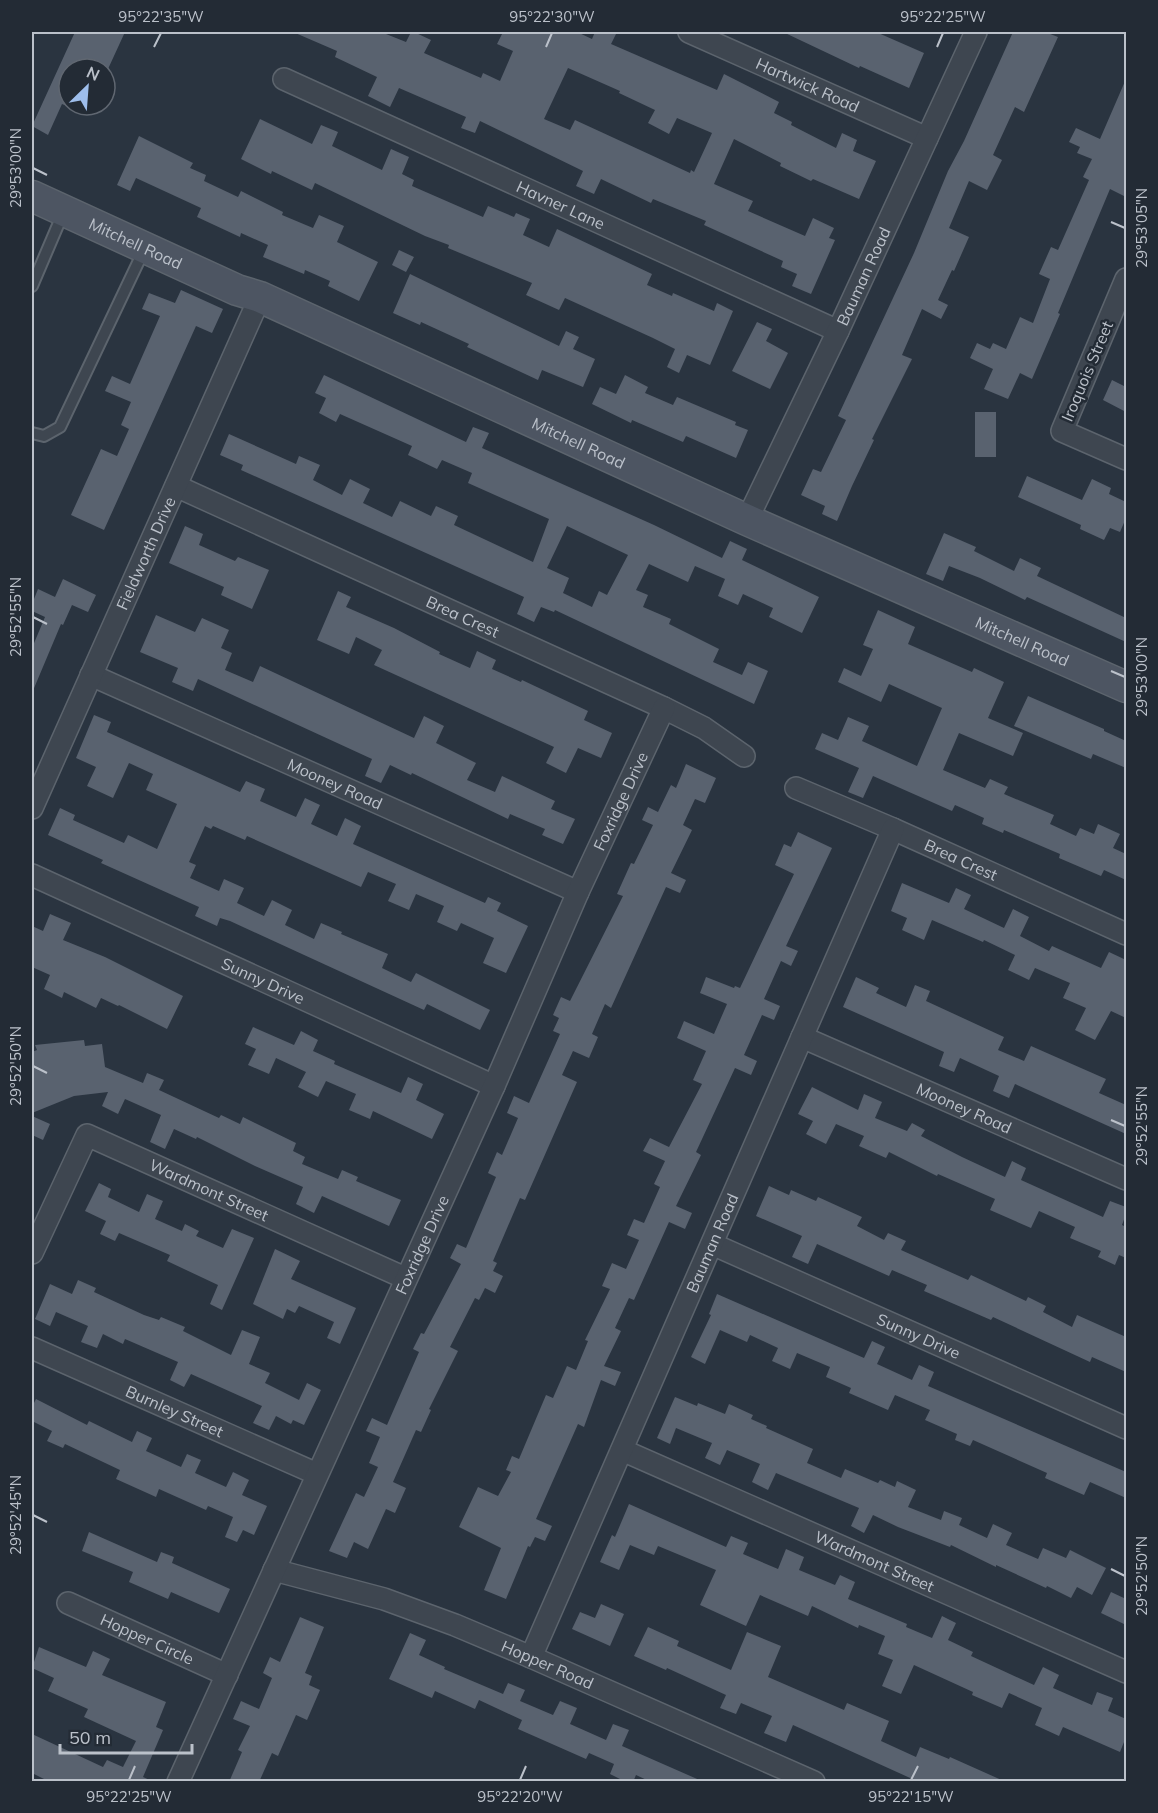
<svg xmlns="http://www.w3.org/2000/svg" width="1158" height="1813" viewBox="0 0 1158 1813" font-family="Mulish,sans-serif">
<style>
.building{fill:#59626f;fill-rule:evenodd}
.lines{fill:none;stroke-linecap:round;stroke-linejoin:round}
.lane-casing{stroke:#5c646d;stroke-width:14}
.street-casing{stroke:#5c646d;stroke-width:24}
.secondary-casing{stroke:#5c646d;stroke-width:33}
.lane{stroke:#3e4650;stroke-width:10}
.street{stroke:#3e4650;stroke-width:21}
.secondary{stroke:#4d5562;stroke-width:30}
.ticks{fill:none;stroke:#bbc1ca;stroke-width:2}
.labels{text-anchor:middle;stroke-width:5;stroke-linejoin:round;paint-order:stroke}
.street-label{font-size:16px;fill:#bbc1ca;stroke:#232b35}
.neatline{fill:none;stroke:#bbc1ca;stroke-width:2}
.ticks-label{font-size:15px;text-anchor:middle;fill:#bbc1ca}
</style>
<rect width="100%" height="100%" fill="#2a3440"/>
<path class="building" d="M75 32H125L108 69H69V107L62 104 48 135 32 126Z
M293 32H381L406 42 411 32H414L431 40 424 53 481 78 483 73 500 81 513 51 497 44 503 32H577L592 39 595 32H617L611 44 717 90 724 74 779 102 774 113 792 122 791 125 836 148 842 133 857 140 853 151 876 161 859 199 813 179 811 181 780 166 781 163 734 139 714 184 753 201 748 211 805 236 813 218 834 228 829 238 835 240 811 294 792 286 797 274 781 267 783 261 704 225 706 221 653 199 651 203 601 179 594 194 576 186 583 171 480 121 475 133 461 128 466 117 399 88 390 107 368 96 377 77 335 57 337 51ZM568 68 620 91 619 93 655 110 648 123 669 134 677 118 712 133 694 172 691 170 690 173 575 120 570 130 544 119Z
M783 32H876L924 53 909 88 860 66 859 68Z
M1013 32H1045L1058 37 1024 112 1015 107 993 155 1002 160 987 190 969 181 949 228 969 237 954 271 952 270 938 300 948 305 941 319 922 309 902 355 912 359 872 439 874 440 852 486 837 521 822 514 825 506 801 495 813 469 821 472 846 420 838 416 914 253 948 171 964 141Z
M1126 79V197L1110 189 1058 313 1060 314 1032 379 1020 373 1008 399 984 389 993 369 970 358 977 343 990 349 993 343 1006 349 1020 317 1033 323 1050 279 1039 274 1051 247 1058 250 1089 180 1083 177 1092 159 1077 153 1080 147 1069 142 1076 128 1100 139Z
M260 119 312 144 321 125 338 132 332 146 382 170 391 149 409 157 402 174 414 180 412 186 483 217 488 206 514 217 516 213 530 219 523 235 549 247 557 229 652 274 647 285 672 296 673 293 714 311 717 303 733 311 710 365 687 355 679 373 667 367 675 349 653 338 565 298 559 310 526 295 532 283 448 248 449 245 425 236 315 183 312 190 272 171 271 174 241 159Z
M139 136 193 163 190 168 206 175 204 181 238 197 241 191 283 212 282 215 313 228 319 215 344 226 337 242 378 262 359 301 328 286 330 281 305 270 304 274 263 257 268 245 241 233 240 237 197 217 201 208 136 178 130 191 117 185Z
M399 250 414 257 406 272 392 265Z
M410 274 559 346 566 331 579 337 573 349 595 359 583 387 542 370 538 380 467 347 469 344 421 322 420 325 393 313Z
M181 290 223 309 212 333 196 326 104 530 71 515 101 449 117 456 129 429 121 425 131 402 105 391 112 376 130 384 160 316 142 309 149 293 175 303Z
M757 322 772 329 766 341 788 353 770 389 732 371Z
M324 375 466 442 473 427 489 433 482 448 654 525 722 558 730 541 747 549 742 560 819 597 802 633 769 617 773 608 743 594 738 605 718 596 725 579 695 566 688 582 649 564 636 590 648 595 643 607 671 619 669 624 719 649 713 662 742 675 748 662 768 671 754 704 555 610 554 612 541 607 534 622 517 614 524 597 241 470 243 465 220 455 229 434 296 464 299 456 320 465 313 480 342 495 350 479 370 489 363 503 392 517 400 501 431 516 436 506 458 516 454 525 533 562 549 519 468 483 472 473 442 460 437 469 408 455 412 446 340 414 336 422 319 413 326 398 315 393ZM567 526 628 555 607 595 599 591 592 607 563 593 569 578 547 568Z
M625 375 648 387 645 393 673 405 677 397 736 422 735 425 748 430 736 458 686 436 683 442 632 420 631 423 592 404 600 387 616 394Z
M1112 380 1126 387V412L1103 400Z
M975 412H996V457H975Z
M1027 476 1082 500 1092 479 1111 488 1109 494 1126 502V518L1120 532 1110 528 1104 540 1080 529 1081 525 1018 497Z
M185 526 203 534 199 545 235 561 238 557 269 570 252 609 221 595 224 587 169 563Z
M944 533 976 547 974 551 1014 571 1020 558 1041 568 1037 576 1126 618V642L1027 597 1025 600 980 578 949 566 943 581 926 574Z
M63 579 96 595 88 612 72 605 63 625 61 624 32 693V648L45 617 32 611V604L38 589 55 597Z
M338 591 351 597 346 607 394 628 440 652 439 654 470 668 477 651 496 660 492 669 521 682 522 680 588 711 584 720 612 733 601 758 578 748 566 773 546 763 554 747 374 665 382 650 356 637 349 654 317 640Z
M878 610 915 627 908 644 972 672 974 668 1004 682 988 718 1023 733 1013 756 959 733 943 770 985 788 990 779 1008 787 1004 794 1054 815 1050 824 1076 836 1080 828 1094 834 1098 824 1120 834 1113 848 1126 854V880L1104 870 1101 876 1059 858 1060 854 1004 830 1003 833 982 824 984 818 955 805 952 811 873 776 863 798 848 792 859 768 815 749 822 733 838 740 848 717 869 726 862 741 917 766 942 708 889 684 881 702 838 682 844 668 861 676 873 649 863 645Z
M156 615 195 632 202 618 229 630 221 648 232 653 225 670 253 682 260 666 414 738 424 716 444 726 436 743 476 763 467 780 495 792 502 776 555 801 551 809 575 819 563 844 542 835 545 829 510 814 508 819 412 773 411 775 390 765 381 783 365 776 372 759 198 679 193 691 172 682 178 668 140 652Z
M1028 696 1104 729V731L1126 741V768L1093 754 1091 759 1014 726Z
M94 715 111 722 107 732 240 792 246 781 265 789 260 801 296 817 305 798 320 805 311 824 337 836 345 818 361 826 353 844 485 903 488 897 501 903 497 911 528 926 506 973 483 963 494 938 461 923 457 931 437 922 444 906 416 894 409 910 388 901 396 884 368 872 361 887 247 836 245 840 213 826 211 829 205 826 189 862 196 865 190 878 219 891 224 879 244 888 237 903 264 916 272 900 292 910 285 925 314 939 321 923 342 932 341 934 388 954 382 968 411 982 416 973 490 1010 480 1030 427 1004 424 1010 230 921 220 918 217 926 195 916 199 907 101 863 103 860 48 835 60 808 75 815 73 820 124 843 128 835 157 849 177 804 146 790 153 774 129 763 113 798 87 786 96 767 76 758Z
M686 764 716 778 705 803 695 799 683 825 692 830 671 873 686 880 680 893 666 887 611 1008 605 1004 592 1034 598 1037 589 1058 573 1051 562 1075 577 1082 525 1200 520 1198 493 1261 497 1263 493 1271 503 1276 495 1293 485 1288 479 1300 475 1298 450 1347 458 1351 429 1409 431 1410 421 1432 416 1430 393 1482 406 1488 395 1513 386 1509 368 1549 354 1542 347 1558 329 1551 356 1493 364 1497 378 1467 369 1463 380 1437 366 1431 372 1418 387 1425 419 1352 413 1349 421 1333 424 1334 461 1264 450 1258 457 1244 466 1248 496 1177 488 1173 497 1152 502 1155 518 1118 507 1113 514 1096 529 1103 560 1034 553 1031 559 1018 553 1015 561 997 570 1001 623 896 617 894 631 863 634 864 653 825 642 820 648 807 658 812 671 785 676 788Z
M798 832 832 848 786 946 798 951 791 966 781 961 764 999 780 1006 774 1020 762 1015 744 1055 757 1061 751 1075 735 1068 696 1152 701 1155 676 1206 692 1213 685 1229 669 1222 634 1300 629 1298 615 1328 621 1331 604 1366 621 1372 615 1386 601 1380 584 1427 578 1424 536 1519 552 1526 545 1541 535 1537 530 1547 528 1546 506 1599 484 1590 501 1548 459 1527 478 1487 498 1496 511 1472 506 1470 512 1456 519 1459 546 1395 553 1398 567 1366 576 1370 588 1341 585 1340 610 1289 602 1286 612 1263 626 1269 639 1240 627 1235 634 1219 644 1223 660 1187 654 1184 665 1161 643 1151 650 1138 669 1147 702 1084 693 1080 706 1051 677 1038 684 1021 714 1034 727 1004 700 993 706 977 734 988 735 986 740 988 794 874 775 865 784 844 791 847Z
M902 883 949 903 956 888 971 895 964 909 1004 928 1013 909 1029 917 1020 936 1049 951 1052 946 1101 968 1109 952 1126 960V1018L1111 1011 1095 1040 1075 1030 1086 1008 1063 998 1070 983 1035 968 1029 980 1008 970 1015 955 984 940 983 942 932 920 924 940 902 930 907 918 891 911Z
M50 914 71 923 63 940 105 957 183 996 167 1029 119 1005 118 1006 101 998 96 1008 64 992 62 998 44 989 50 975 32 967V926L43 931Z
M856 977 879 988 876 993 906 1007 915 985 930 991 926 1001 1004 1037 998 1050 1024 1061 1031 1046 1106 1079 1099 1093 1126 1105V1134L1015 1084 1009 1098 993 1091 999 1076 960 1058 954 1072 939 1066 944 1052 843 1007Z
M253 1027 294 1045 301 1031 318 1040 313 1051 335 1061 334 1064 401 1093 408 1077 423 1084 416 1100 444 1114 432 1139 373 1111 370 1119 349 1110 356 1094 326 1081 318 1097 298 1087 306 1072 276 1058 269 1074 248 1065 256 1049 245 1044Z
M84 1040 85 1046 102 1044 105 1067 143 1083 147 1073 164 1080 159 1090 219 1118 221 1115 240 1124 243 1117 296 1143 293 1151 305 1157 302 1164 338 1179 342 1170 358 1177 356 1181 401 1200 389 1226 322 1196 314 1213 296 1204 303 1187 255 1166 197 1137 196 1139 174 1129 165 1149 150 1142 161 1115 125 1099 118 1114 102 1106 108 1092 74 1096 32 1113V1052L37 1050 35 1045Z
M812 1087 858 1110 864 1094 882 1102 875 1118 907 1131 912 1123 925 1130 921 1136 962 1157 1005 1177 1012 1161 1026 1168 1021 1180 1103 1217 1110 1201 1126 1207V1214L1122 1225 1126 1227V1258L1119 1255 1115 1265 1098 1257 1101 1251 1070 1238 1075 1227 1039 1211 1031 1228 990 1210 995 1199 938 1174 937 1176 889 1152 886 1158 859 1146 864 1136 836 1124 826 1144 806 1134 813 1121 798 1114Z
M32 1116 50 1124 43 1140 32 1135Z
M99 1183 111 1189 108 1197 139 1212 147 1194 163 1201 155 1219 182 1231 185 1224 199 1231 196 1236 223 1248 232 1229 254 1238 222 1310 210 1304 218 1285 167 1261 170 1255 119 1233 115 1241 100 1234 106 1221 85 1211Z
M769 1186 789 1195 791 1190 816 1201 818 1197 862 1217 857 1226 884 1240 888 1233 906 1241 901 1250 968 1280 971 1275 1026 1301 1028 1297 1046 1306 1043 1312 1072 1327 1077 1315 1126 1337V1372L1092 1357 1090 1362 993 1317 991 1320 924 1291 927 1285 892 1270 889 1276 817 1244 808 1264 792 1257 802 1236 756 1216Z
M275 1249 300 1261 291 1279 356 1308 340 1344 327 1338 334 1322 299 1306 295 1313 287 1309 283 1319 253 1304Z
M78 1280 96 1288 94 1292 144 1315 159 1320 161 1317 185 1327 183 1331 231 1355 242 1330 260 1337 249 1364 270 1373 265 1383 299 1400 307 1383 321 1390 304 1425 293 1420 291 1424 276 1416 269 1430 253 1423 262 1406 191 1374 184 1387 170 1380 178 1362 125 1339 123 1344 103 1334 97 1348 81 1342 88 1326 56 1312 50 1326 35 1319 50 1284 72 1294Z
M717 1294 864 1358 872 1341 885 1347 877 1364 912 1380 919 1365 934 1372 928 1386 1126 1472V1498L1090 1482 1084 1495 1045 1478 1047 1473 973 1440 970 1446 955 1440 957 1434 925 1420 930 1410 895 1395 888 1410 849 1393 851 1388 826 1377 830 1367 797 1353 790 1369 772 1361 778 1348 750 1335 747 1342 720 1330 705 1364 691 1357 711 1315 709 1314Z
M675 1397 697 1406 698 1403 725 1414 729 1404 753 1415 751 1419 767 1426 766 1428 813 1449 807 1463 841 1478 845 1469 878 1483 880 1480 895 1487 897 1481 916 1490 908 1507 941 1520 944 1511 962 1518 959 1525 987 1538 993 1524 1012 1533 1006 1545 1038 1559 1043 1548 1066 1558 1070 1550 1106 1568 1092 1595 1077 1587 1071 1598 1047 1586 1046 1588 996 1565V1567L951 1545 950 1547 898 1527 873 1515 864 1533 851 1526 859 1508 776 1473 768 1490 752 1482 760 1464 727 1450 720 1465 705 1458 712 1443 676 1428 670 1444 657 1438Z
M36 1399 87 1425 89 1421 132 1442 137 1431 152 1438 146 1451 181 1467 187 1454 201 1460 195 1473 226 1487 233 1472 249 1480 242 1495 267 1506 254 1535 243 1530 237 1542 225 1537 233 1517 208 1506 206 1510 159 1489 156 1497 116 1479 120 1470 65 1444 63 1448 47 1441 52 1431 32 1421V1407Z
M629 1504 726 1547 731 1536 748 1543 743 1554 778 1569 786 1549 804 1557 799 1570 835 1585 840 1575 855 1582 848 1599 907 1624 906 1627 932 1638 942 1616 956 1623 948 1640 973 1652 971 1656 1034 1685 1043 1667 1059 1675 1053 1688 1092 1705 1097 1692 1113 1698 1108 1711 1126 1719V1737L1120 1752 1063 1727 1059 1736 1035 1725 1042 1708 1009 1693 1002 1708 972 1695 973 1692 914 1665 901 1694 882 1686 893 1660 878 1654 885 1636 859 1625 858 1628 812 1606 808 1616 760 1595 746 1626 700 1605 716 1570 658 1546 654 1555 630 1545 619 1570 600 1562 612 1535 615 1537Z
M89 1532 157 1562 161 1552 174 1557 172 1563 230 1589 219 1613 171 1592 168 1599 129 1582 133 1572 82 1551Z
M1111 1592 1126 1599V1625L1101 1613Z
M601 1604 624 1614 610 1646 572 1629 580 1612 595 1618Z
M300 1617 324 1627 305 1673 312 1676 309 1685 320 1690 307 1720 296 1715 278 1756 272 1753 259 1782H229L242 1752 238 1750 250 1726 233 1719 241 1701 259 1709 272 1678 263 1673 270 1657 280 1662Z
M648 1627 679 1641 677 1646 731 1670 747 1632 781 1646 768 1677 844 1710 847 1703 889 1721 881 1741 916 1757 920 1747 949 1759 950 1757 1006 1782H919L793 1725 786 1742 764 1733 772 1716 741 1703 736 1714 720 1708 726 1695 667 1668 666 1670 634 1656Z
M410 1633 426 1640 419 1655 445 1667 444 1669 503 1694 508 1683 525 1690 520 1701 553 1715 560 1701 577 1708 570 1724 606 1740 613 1724 629 1730 622 1746 704 1782H651L636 1775 633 1782H626L610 1774 614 1764 589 1753 586 1759 518 1729 522 1720 479 1700 475 1709 435 1691 432 1698 389 1679Z
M39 1647 86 1667 93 1651 110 1659 102 1675 166 1702 156 1727 163 1730 143 1777 154 1782H50L32 1773V1734L103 1767 107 1760 123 1767 136 1741 84 1717 88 1709 48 1691 54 1678 32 1668Z"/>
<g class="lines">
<g class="lane-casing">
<path id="lane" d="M32 286 64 211
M32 433 44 436 60 427 144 250"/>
</g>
<g class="street-casing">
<g id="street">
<path id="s1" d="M689 32 927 138"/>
<path id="s2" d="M284 79 838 331"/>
<path d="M1126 279 1062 431 1126 459"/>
<path id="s3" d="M176 486 664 708 704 728 744 756"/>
<path id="s4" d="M747 520 838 331 976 32"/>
<path id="s5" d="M91 675 578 892"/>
<path id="s6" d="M796 788 893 829 1126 934"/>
<path id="s7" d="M32 808 260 297"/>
<path id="s8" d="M32 875 494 1086"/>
<path id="s9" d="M802 1037 1126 1179"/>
<path id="s10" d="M712 1244 1126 1428"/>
<path id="s11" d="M32 1253 87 1135 405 1278"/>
<path id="s12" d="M32 1348 317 1474"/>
<path id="s13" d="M622 1450 1126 1672"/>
<path id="s14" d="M274 1570 384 1599 455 1625 531 1657 814 1782"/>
<path id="s15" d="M68 1603 227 1675"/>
<path id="s16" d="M531 1657 893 829"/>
<path id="s17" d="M178 1782 494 1086 578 892 664 708"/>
</g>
</g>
<g class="secondary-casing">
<g id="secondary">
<path id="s18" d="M32 196 237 290 260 297 747 520 1126 687"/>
</g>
</g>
<use href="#lane" class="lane"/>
<use href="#street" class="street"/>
<use href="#secondary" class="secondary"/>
</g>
<path class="ticks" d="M154 47 161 33M546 47 552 33M937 47 943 33M33 168 47 175M1111 222 1125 228M33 617 47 624M1111 671 1125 677M33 1066 47 1073M1111 1120 1125 1126M33 1515 47 1522M1111 1569 1125 1576M129 1780 135 1766M520 1780 526 1766M911 1780 918 1766"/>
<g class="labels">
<g class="street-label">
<text dy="6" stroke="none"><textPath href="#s1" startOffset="130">Hartwick Road</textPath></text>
<text dy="6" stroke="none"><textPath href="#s2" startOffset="304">Havner Lane</textPath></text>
<text dy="6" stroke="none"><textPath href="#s18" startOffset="114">Mitchell Road</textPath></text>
<text dy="6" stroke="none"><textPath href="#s4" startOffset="270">Bauman Road</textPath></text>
<text transform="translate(1087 371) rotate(-67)" y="6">Iroquois Street</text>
<text dy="6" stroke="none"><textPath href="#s18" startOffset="600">Mitchell Road</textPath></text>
<text dy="6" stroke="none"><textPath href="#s7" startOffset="279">Fieldworth Drive</textPath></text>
<text dy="6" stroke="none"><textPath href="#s3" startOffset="315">Brea Crest</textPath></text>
<text dy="6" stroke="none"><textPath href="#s18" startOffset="1086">Mitchell Road</textPath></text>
<text dy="6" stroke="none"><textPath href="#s5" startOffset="267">Mooney Road</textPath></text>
<text dy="6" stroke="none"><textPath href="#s17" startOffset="1076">Foxridge Drive</textPath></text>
<text dy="6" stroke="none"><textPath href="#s6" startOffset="180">Brea Crest</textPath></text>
<text dy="6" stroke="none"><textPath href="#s8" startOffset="254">Sunny Drive</textPath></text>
<text dy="6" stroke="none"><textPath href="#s9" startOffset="177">Mooney Road</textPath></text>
<text dy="6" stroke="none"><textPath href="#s11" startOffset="264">Wardmont Street</textPath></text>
<text dy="6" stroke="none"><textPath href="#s16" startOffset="452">Bauman Road</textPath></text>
<text dy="6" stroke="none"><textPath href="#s17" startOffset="590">Foxridge Drive</textPath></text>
<text dy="6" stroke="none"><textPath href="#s10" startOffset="226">Sunny Drive</textPath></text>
<text dy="6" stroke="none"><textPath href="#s12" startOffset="156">Burnley Street</textPath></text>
<text dy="6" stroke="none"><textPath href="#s13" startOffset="276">Wardmont Street</textPath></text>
<text dy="6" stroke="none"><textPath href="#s15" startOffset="87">Hopper Circle</textPath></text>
<text dy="6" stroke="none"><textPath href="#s14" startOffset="290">Hopper Road</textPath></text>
</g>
</g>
<rect width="1158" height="1813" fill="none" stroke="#232b35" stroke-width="66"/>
<g transform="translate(87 87) rotate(25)"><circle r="28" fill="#232b35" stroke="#606771" stroke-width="1.5"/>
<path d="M0-4.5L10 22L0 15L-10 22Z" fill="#9ebeec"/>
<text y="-9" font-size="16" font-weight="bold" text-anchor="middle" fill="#bbc1ca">N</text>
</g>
<path d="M60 1744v9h132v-9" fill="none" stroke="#bbc1ca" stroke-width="3"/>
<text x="69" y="1744" font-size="18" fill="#bbc1ca" stroke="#232b35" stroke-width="4.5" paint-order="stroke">50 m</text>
<rect x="33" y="33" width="1092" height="1747" class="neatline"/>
<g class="ticks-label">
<text x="161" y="22">95°22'35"W</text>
<text x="552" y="22">95°22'30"W</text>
<text x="943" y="22">95°22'25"W</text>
<text transform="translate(16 168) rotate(-90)" y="5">29°53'00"N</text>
<text transform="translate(1142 228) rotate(-90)" y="5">29°53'05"N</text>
<text transform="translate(16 617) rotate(-90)" y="5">29°52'55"N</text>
<text transform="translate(1142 677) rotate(-90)" y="5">29°53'00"N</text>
<text transform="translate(16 1066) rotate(-90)" y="5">29°52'50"N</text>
<text transform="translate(1142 1126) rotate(-90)" y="5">29°52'55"N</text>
<text transform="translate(16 1515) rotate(-90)" y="5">29°52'45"N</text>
<text transform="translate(1142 1576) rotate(-90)" y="5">29°52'50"N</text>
<text x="129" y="1802">95°22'25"W</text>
<text x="520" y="1802">95°22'20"W</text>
<text x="911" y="1802">95°22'15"W</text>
</g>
</svg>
